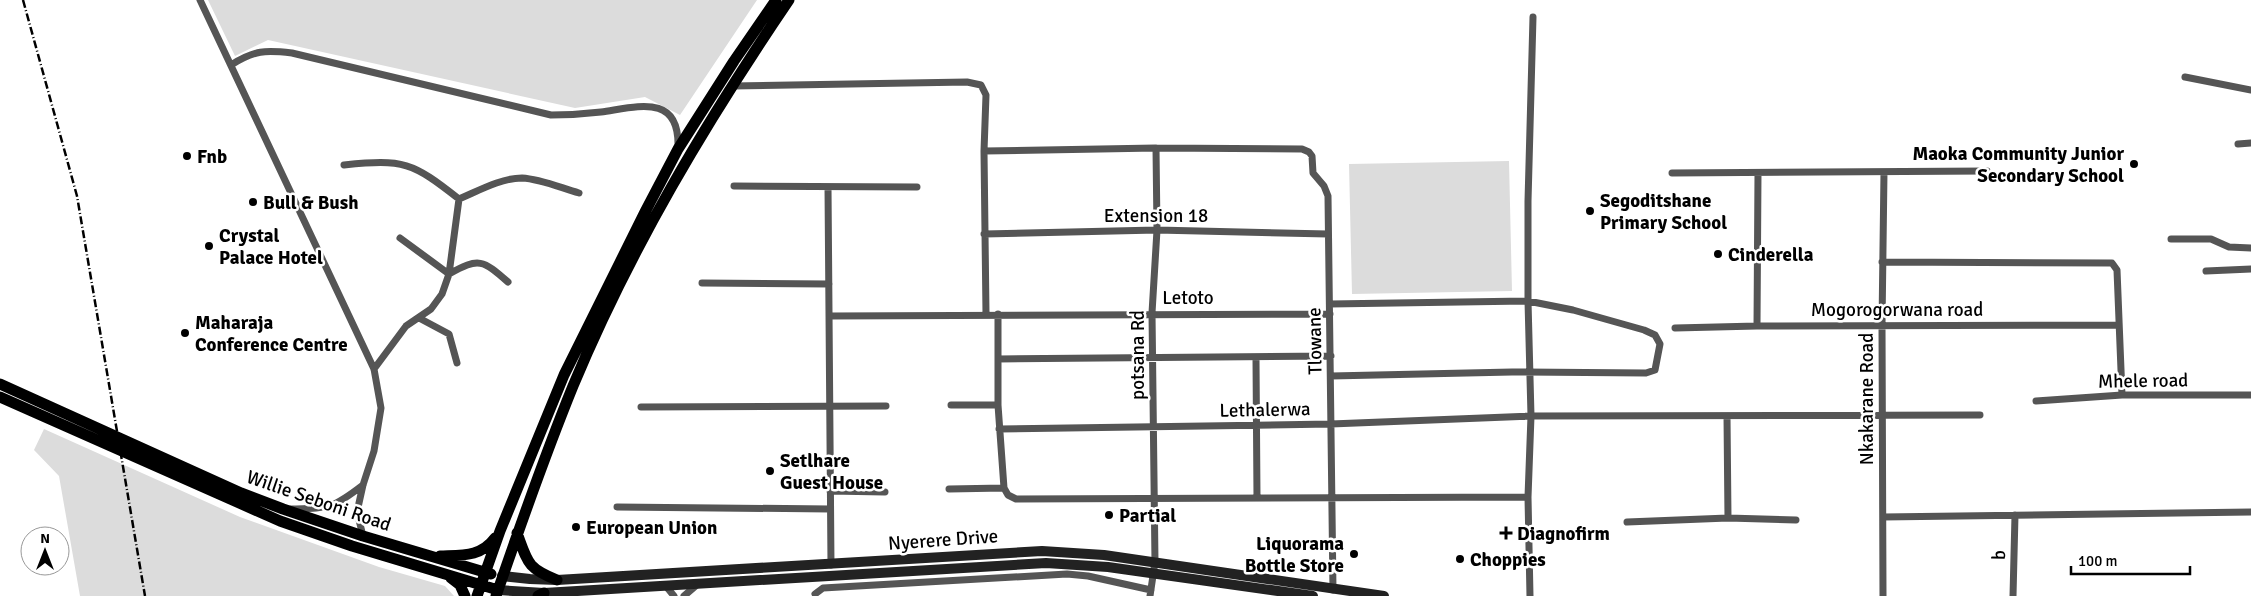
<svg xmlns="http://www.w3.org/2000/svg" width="2251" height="596" viewBox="0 0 2251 596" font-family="Signika,sans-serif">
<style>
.green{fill:#dcdcdc}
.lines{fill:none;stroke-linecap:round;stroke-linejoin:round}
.street{stroke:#555;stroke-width:7}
.secondary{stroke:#222;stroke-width:10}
.primary{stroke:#000;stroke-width:11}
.rail{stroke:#000;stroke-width:2.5;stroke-dasharray:8 2.5 1 2.5;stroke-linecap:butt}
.poi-dot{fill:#000;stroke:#fff;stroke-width:2}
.labels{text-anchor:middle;stroke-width:5;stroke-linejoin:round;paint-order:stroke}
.poi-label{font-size:19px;font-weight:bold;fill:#000;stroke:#fff;text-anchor:start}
.street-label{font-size:19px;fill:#000;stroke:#fff}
</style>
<rect width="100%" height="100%" fill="#fff"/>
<path class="green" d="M208 0H757L680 115 645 97 575 108 268 40 235 56Z
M1509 161 1512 291 1352 294 1349 164Z
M44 429 240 517 379 567 445 586 454 596H80L59 476 34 450Z"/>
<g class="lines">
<path class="street" d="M200 0 374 369 381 408 374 451 363 485 357 512 363 536
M231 65C255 50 265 50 292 53L551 115C568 115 584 114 601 112 637 107 679 93 678 146
M2185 77 2251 90
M732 86 967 82 981 85 986 95 984 151 986 314
M2238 144 2251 143
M984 151 1156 148 1302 149 1309 152 1312 156 1313 173 1324 186 1328 196 1333 590
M344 165C404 159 412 162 459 199
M1672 173 1987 171
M734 186 917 187
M828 187 831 565
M459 199C478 191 501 178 522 178 541 179 561 188 579 193
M984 234 1157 230 1328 234
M400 238 449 274C479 257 483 260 508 282
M2171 239H2211L2229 247 2251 248
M1882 262 2112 263 2117 270 2122 395
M2206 271 2251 269
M702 283 829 284
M1330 304 1528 301 1573 310 1644 330 1655 335 1660 344 1655 370 1646 373 1512 372 1331 376
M998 314V405L1004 488 1008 495 1016 499 1528 497
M830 316 1330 314
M419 318 449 334 457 363
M1757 326 1758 173
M1675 328 1757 326 2118 325
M998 359 1331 356
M1256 359 1257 498
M374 369 406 326 431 309 442 294 449 274 459 199
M2036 401 2122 395H2251
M951 405H998
M641 407 886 406
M1727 416 1728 518
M999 429 1331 424 1531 416 1980 415
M949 489 1004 488
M830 491 885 492
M617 507 830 509
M291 509C329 508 332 509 363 485
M1883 517 2251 512
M1627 522 1728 518 1796 520
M665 585 674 596
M815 594 823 588 1067 574 1088 576 1151 590
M684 596 699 583
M1150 596 1155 562 1152 313 1157 230 1156 148
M1530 596 1528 497 1531 416 1528 301V201L1533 17
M1883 596 1882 325 1884 172
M2013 596 2015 515"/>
<path class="secondary" d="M502 576 530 579 557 580 1042 551 1104 555 1384 596
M498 590 544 593 1046 563 1108 567 1313 596"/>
<path class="primary" d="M0 384 241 493 283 509 363 536 491 574
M0 397 280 521 352 546 498 590
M517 533C528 563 527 568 557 580
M440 556C462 555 481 557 495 538
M451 578 460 585 465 596
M477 596 500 531 564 375 645 212 678 149 734 61 776 0
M496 596C520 526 545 455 573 386 630 249 706 122 789 0
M538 596 544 593"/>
<path class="rail" d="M23 0 77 196 145 596"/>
</g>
<g class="poi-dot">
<circle cx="187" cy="156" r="5"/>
<circle cx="2134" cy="164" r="5"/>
<circle cx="253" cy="202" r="5"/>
<circle cx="1590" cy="211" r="5"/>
<circle cx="209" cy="246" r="5"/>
<circle cx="1718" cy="254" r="5"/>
<circle cx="185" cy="333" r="5"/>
<circle cx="770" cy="471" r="5"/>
<circle cx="1109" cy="515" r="5"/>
<circle cx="576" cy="527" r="5"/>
<path d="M1503.5 525.5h5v5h5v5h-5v5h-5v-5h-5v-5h5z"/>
<circle cx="1354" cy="554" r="5"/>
<circle cx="1460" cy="559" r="5"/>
</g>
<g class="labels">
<g class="poi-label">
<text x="2124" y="160" text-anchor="end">Maoka Community Junior<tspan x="2124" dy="22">Secondary School</tspan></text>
<text x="197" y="163">Fnb</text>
<text x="1600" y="207">Segoditshane<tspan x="1600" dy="22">Primary School</tspan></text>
<text x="263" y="209">Bull &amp; Bush</text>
<text x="219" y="242">Crystal<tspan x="219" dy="22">Palace Hotel</tspan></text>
<text x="1728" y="261">Cinderella</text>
<text x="195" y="329">Maharaja<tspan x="195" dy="22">Conference Centre</tspan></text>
<text x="780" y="467">Setlhare<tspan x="780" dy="22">Guest House</tspan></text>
<text x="1119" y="522">Partial</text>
<text x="586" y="534">European Union</text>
<text x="1517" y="540">Diagnofirm</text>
<text x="1344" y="550" text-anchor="end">Liquorama<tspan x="1344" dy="22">Bottle Store</tspan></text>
<text x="1470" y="566">Choppies</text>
</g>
<g class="street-label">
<text x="1156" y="222">Extension 18</text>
<text x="1188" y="304">Letoto</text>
<text x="1897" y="316">Mogorogorwana road</text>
<text transform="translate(1314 341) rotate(-91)" y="7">Tlowane</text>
<text transform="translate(1137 355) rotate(-90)" y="7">potsana Rd</text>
<text transform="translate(2143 380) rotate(-1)" y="7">Mhele road</text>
<text transform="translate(1866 399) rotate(-90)" y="7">Nkakarane Road</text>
<text transform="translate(1265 409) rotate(-1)" y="7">Lethalerwa</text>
<text transform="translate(319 500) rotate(19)" y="7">Willie Seboni Road</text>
<text transform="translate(943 539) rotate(-4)" y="7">Nyerere Drive</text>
<text transform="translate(1998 555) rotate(-89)" y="7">b</text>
</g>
</g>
<g transform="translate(45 551)"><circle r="24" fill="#ffffff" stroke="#999999"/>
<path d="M0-4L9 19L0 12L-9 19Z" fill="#000000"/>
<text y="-8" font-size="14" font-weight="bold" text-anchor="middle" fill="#000000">N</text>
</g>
<path d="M2071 566v8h119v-8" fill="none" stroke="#000000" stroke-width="2.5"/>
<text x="2078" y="566" font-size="15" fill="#000000" stroke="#ffffff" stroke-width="4" paint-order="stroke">100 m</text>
</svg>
